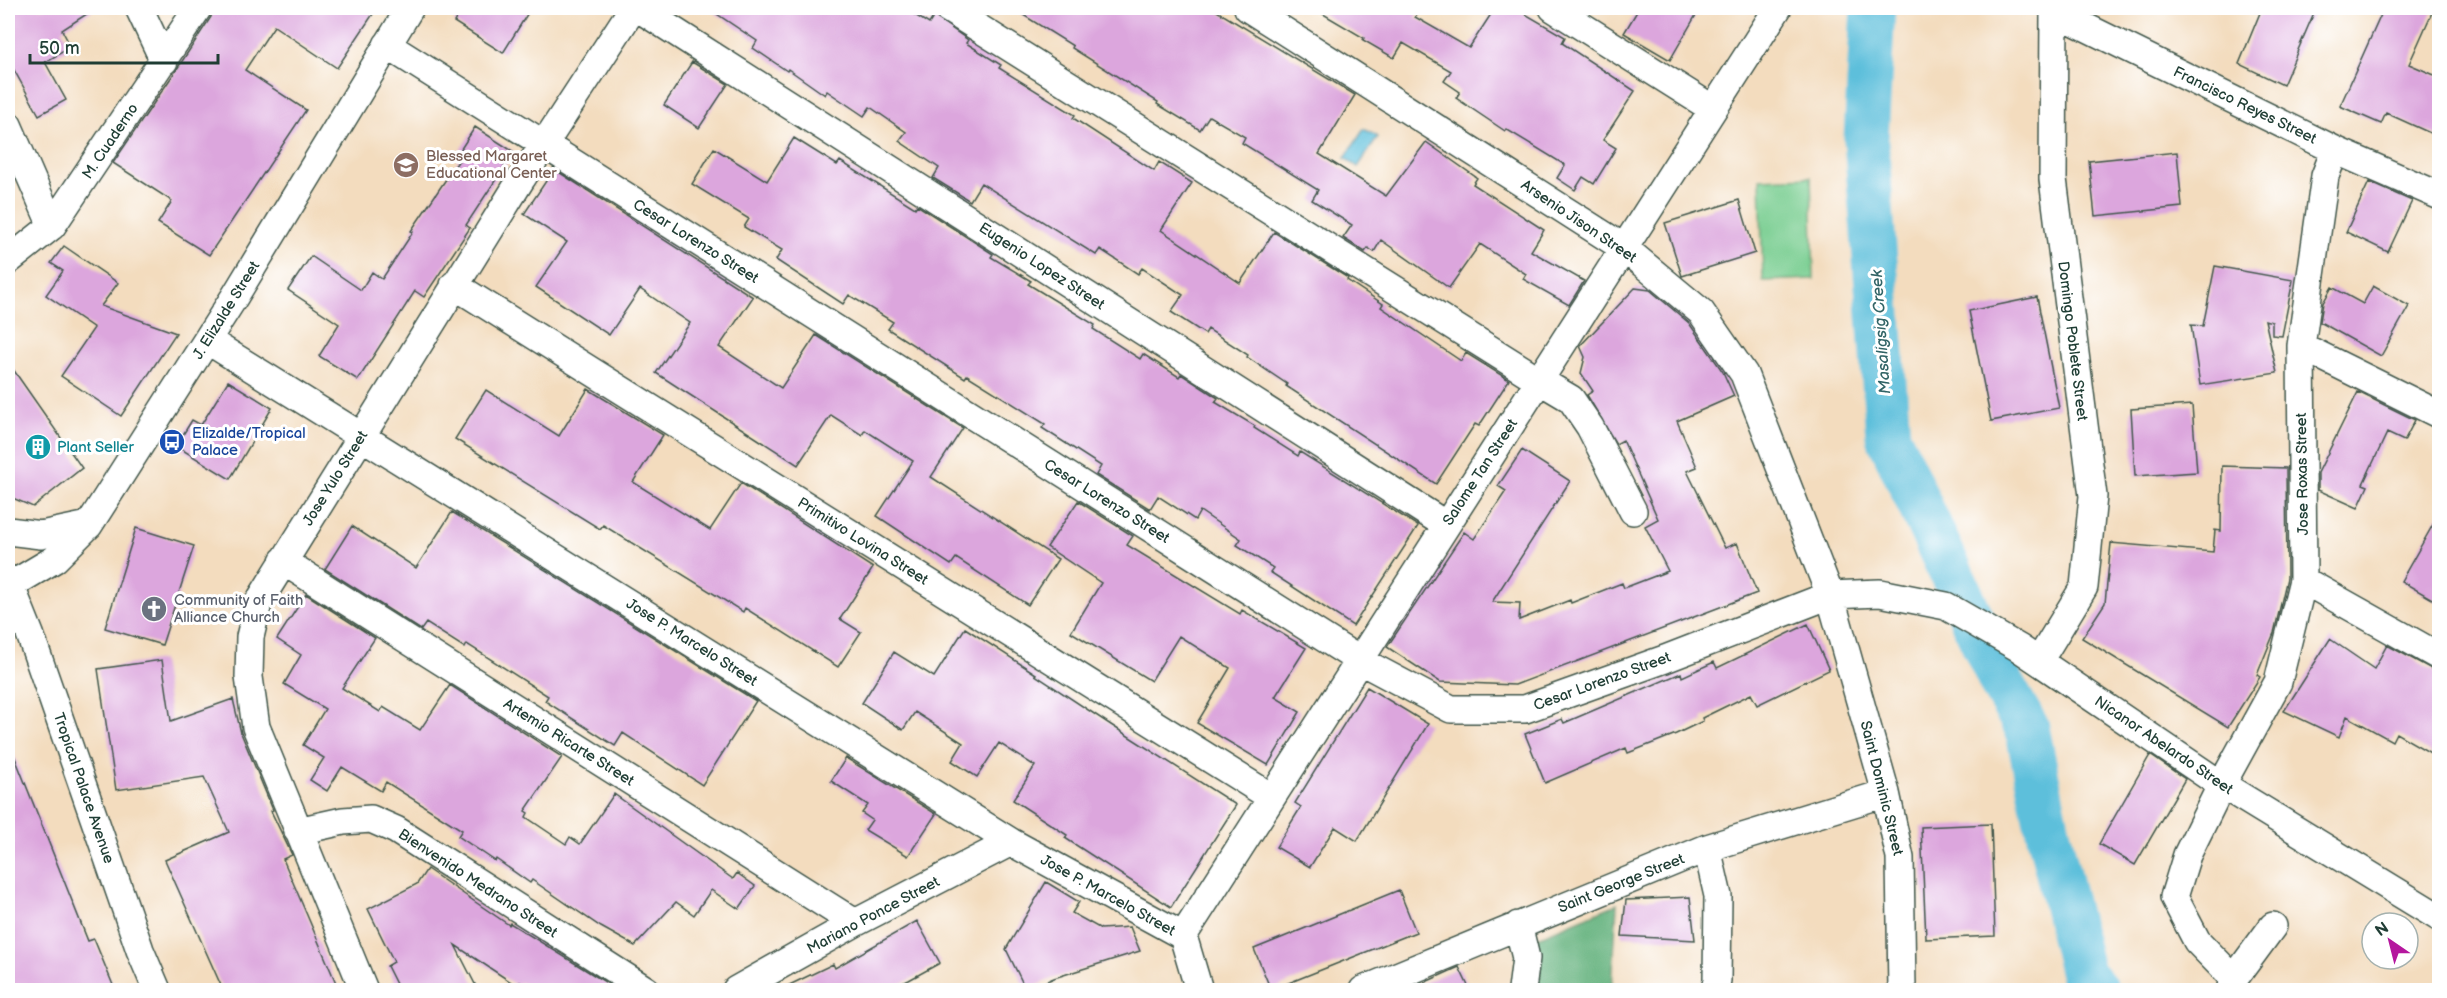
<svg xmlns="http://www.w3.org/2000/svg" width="2447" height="998" viewBox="0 0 2447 998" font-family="'Balsamiq Sans',sans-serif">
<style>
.green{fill:#79ce91;stroke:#4c8662;stroke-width:1.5}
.forest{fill:#62b17b;stroke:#407758;stroke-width:1.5}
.water{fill:#5dbfdb;stroke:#3e7e88;stroke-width:1.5}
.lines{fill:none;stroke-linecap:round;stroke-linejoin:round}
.river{stroke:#5dbfdb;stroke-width:45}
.building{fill:#dca6dd}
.minor-casing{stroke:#3f5549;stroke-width:30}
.minor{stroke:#fff;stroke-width:27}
.labels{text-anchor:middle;stroke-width:6;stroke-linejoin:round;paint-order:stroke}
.street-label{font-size:15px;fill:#1f3d34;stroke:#fff}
.education-label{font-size:15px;fill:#785e54;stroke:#fff;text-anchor:start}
.transit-label{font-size:15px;fill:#164399;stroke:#fff;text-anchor:start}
.culture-label{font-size:15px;fill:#0d838f;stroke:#fff;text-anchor:start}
.worship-label{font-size:15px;fill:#5b616d;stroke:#fff;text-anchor:start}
.water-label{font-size:16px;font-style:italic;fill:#326466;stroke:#fff}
</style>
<rect width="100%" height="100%" fill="#fff"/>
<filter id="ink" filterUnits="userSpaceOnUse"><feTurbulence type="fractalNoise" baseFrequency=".0167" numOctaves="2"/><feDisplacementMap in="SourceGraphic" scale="12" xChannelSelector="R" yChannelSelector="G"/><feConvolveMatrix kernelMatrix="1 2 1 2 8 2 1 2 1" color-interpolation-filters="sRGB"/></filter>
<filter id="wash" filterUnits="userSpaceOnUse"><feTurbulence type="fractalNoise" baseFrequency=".008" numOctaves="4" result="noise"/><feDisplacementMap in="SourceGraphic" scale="24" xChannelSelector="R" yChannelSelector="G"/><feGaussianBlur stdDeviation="1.35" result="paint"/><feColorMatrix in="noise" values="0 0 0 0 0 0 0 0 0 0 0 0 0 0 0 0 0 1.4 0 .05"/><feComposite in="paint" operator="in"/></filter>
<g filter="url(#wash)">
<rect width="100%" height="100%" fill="#f3dcbe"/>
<path class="green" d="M1811 177 1814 279 1763 281 1760 179Z"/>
<path class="forest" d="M1617 904 1612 988 1552 984 1548 990H1533L1538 937Z"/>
<path class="water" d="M1364 129 1378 137 1358 167 1345 158Z"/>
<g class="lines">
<path class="river" d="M1873 8 1866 139 1888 436 2003 686 2027 728 2047 827 2082 974 2096 990"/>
</g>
<g id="blocks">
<path class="building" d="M8 8H96L62 30 71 47 45 62 66 100 39 115 8 59Z
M213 8H377L337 68 274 26 245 70 306 110 209 255 158 223 172 201 113 163 177 69 211 17Z
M463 8H531L503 53 454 22Z
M708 8H904L929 24 934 16 968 40 966 43 1001 65 999 68 1075 115 1073 118 1154 171 1159 162 1192 183 1161 230 1240 283 1274 232 1348 278 1347 280 1383 304 1381 307 1461 361 1466 353 1509 380 1479 426 1475 424 1436 484 1286 386 1287 384 1247 357 1248 355 1208 329 1205 334 1171 312 1183 295 1142 268 1138 274 1100 249 1096 255 981 183 970 201 933 178 939 168 899 141 906 132 870 107 864 116 827 91 825 95 788 69 787 71 753 48 757 41Z
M1012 8H1212L1355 95 1319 154 1386 196 1426 142 1477 178 1473 184 1544 230 1531 251 1584 281 1569 305 1523 279 1526 274 1480 244 1449 288 1381 240 1374 252 1368 248 1365 252 1343 238 1352 225 1312 200 1318 190 1242 143 1245 137 1209 116 1200 130 1157 104 1158 102 1072 48 1073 46Z
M1313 8H1421L1415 17 1469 48 1495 8H1515L1565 37 1562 43 1635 91 1603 140 1616 148 1594 184 1583 177 1575 190 1557 178 1565 165 1506 129 1505 131 1456 98 1460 92 1444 81 1451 71 1403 43 1394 58 1363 40 1364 38Z
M1639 8H1700L1670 60 1624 33Z
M2262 8H2316L2283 85 2239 64Z
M2384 8H2434L2409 64 2439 77V137L2386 113 2381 124 2340 106Z
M692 62 728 84 699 128 664 105Z
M475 127 514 152 466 225 470 228 424 297 415 291 358 380 319 356 339 324 288 290 311 256 361 290 372 272 382 279 413 232 411 231 459 160 455 158Z
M794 138 837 165 840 161 915 208 917 205 993 254 991 257 1031 281 1028 284 1095 325 1093 329 1140 359 1143 354 1179 377 1181 374 1218 398 1215 402 1255 426 1254 428 1298 456 1300 452 1418 526 1353 626 1270 572 1273 568 1237 545 1241 539 1200 511 1195 520 1158 496 1150 509 1096 475 1101 466 1042 428 1045 424 967 375 965 378 888 329 893 322 849 295 843 304 776 260 782 250 744 227 749 219 692 184 714 148 767 181Z
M2177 152 2182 207 2095 216 2089 161Z
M554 169 753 297 719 347 781 388 816 335 963 428 931 477 1058 559 1028 605 956 558 951 565 877 516 913 461 865 430 862 435 831 415 798 465 656 373 690 323 640 289 609 335 536 287 567 242 524 214Z
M2369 182 2412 201 2388 252 2346 232Z
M1739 200 1755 253 1682 276 1665 223Z
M64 246 118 283 101 306 176 333 121 416 61 376 94 328 46 295 63 271 51 263Z
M2215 266 2293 280 2282 336 2272 335V322L2265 320 2277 373 2200 385 2191 325 2203 326Z
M2373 286 2409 306 2381 356 2320 322 2323 303 2332 287 2363 304Z
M1635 288 1650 290 1689 323 1723 372 1734 396 1677 421 1697 467 1687 471 1725 548 1737 543 1757 593 1515 685 1440 682 1387 647 1464 532 1474 539 1506 491 1498 486 1522 450 1570 481 1492 602 1520 603 1519 620 1570 600 1571 603 1622 583 1624 588 1668 571 1645 526 1658 519 1623 440 1616 444 1587 395 1593 391 1581 373 1585 357 1580 346Z
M2037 297 2059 408 1991 421 1969 311Z
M8 362 82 468 33 507 8 496Z
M228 381 272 408 230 479 176 446 192 420 201 425Z
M588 389 663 435 633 482 710 530 741 483 873 568 840 619 861 632 838 667 745 608 743 612 603 525 600 529 455 439 486 390 559 436Z
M2358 392 2415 420 2404 441 2387 433 2363 484 2368 486 2358 508 2318 490V473Z
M2192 405 2197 472 2135 476 2131 409Z
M2222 466 2286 468 2287 578 2274 633 2257 675 2260 677 2228 727 2082 638 2105 603 2111 543 2213 552 2215 530 2221 531Z
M1078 501 1133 536 1127 545 1240 614 1242 610 1306 648 1275 697 1300 712 1268 765 1197 723 1230 668 1179 636 1151 681 1071 632 1101 583 1047 547Z
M452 512 756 701 702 785 623 733 615 746 545 701 548 696 467 644 465 648 426 623 421 630 325 569 352 526 416 568Z
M2439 514V603L2401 581Z
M136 528 194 546 162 645 105 628Z
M306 594 375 638 342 688 380 712 383 707 420 730 450 685 562 757 525 811 528 813 526 817 566 844 570 837 580 844 614 794 733 879 737 873 755 886 739 909 711 890 694 915 676 902 635 946 601 927 532 880 530 883 496 859 495 861 458 836 462 830 386 782 381 791 342 767 327 791 310 780 324 758 303 745 325 709 284 684 301 655 277 639Z
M1808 624 1829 670 1757 705 1751 694 1702 718 1703 721 1676 734 1628 753 1626 748 1545 783 1525 734 1562 719 1564 723 1681 673 1682 677 1714 662 1717 668Z
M965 628 1036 674 1035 675 1111 725 1236 805 1171 907 1065 838 1067 835 1013 800 1035 766 999 743 977 777 952 761 963 743 915 712 903 730 862 703 894 652 934 677Z
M2330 639 2374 669 2387 645 2439 673V758L2396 733 2392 741 2347 716 2339 737 2284 711Z
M162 660 171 721 233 699 241 733 273 810 271 811 292 855 283 859 339 990H223L165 860 229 832 204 777 116 790 98 669Z
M1367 687 1428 724 1357 841 1335 827 1310 867 1276 847 1301 807 1295 803Z
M8 740 88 941 94 939 115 990H8Z
M2150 755 2185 779 2135 865 2099 844Z
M846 758 936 814 908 856 865 830 872 820 862 813 868 805 831 781Z
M1991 824 1995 936 1926 939 1921 827Z
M427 869 509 925 510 923 618 990H532L520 982 517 986 455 945 478 990H399L387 966 394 962 368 909 417 884Z
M1046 882 1079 902 1072 913 1101 929 1130 927 1140 951 1054 978 1026 990 1006 949Z
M1399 890 1416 932 1271 990 1254 949Z
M1690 897 1695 940 1622 936 1626 900Z
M917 921 940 963 909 980 887 990H779L833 964 835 968Z
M1459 967 1470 990H1408Z"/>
</g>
</g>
<g filter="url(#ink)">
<use href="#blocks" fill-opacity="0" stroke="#3f5549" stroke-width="1.5"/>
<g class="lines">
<g class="minor-casing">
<path id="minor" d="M139 8 164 61
M638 8 1446 525
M947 8 1539 380 1571 399 1590 427 1633 511
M1248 8 1624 248 1701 312 1744 374 1830 595 1886 793 1900 858 1902 990
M1553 8 1713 109
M2053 11 2335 150 2440 196
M387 45 1359 660 1451 709H1525L1665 659 1830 595 1880 593 1946 606 2019 648 2211 778 2440 918
M8 125 52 226
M8 261 52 226 198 8
M454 285 1271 797
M207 340 1011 842 1183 936
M2301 346 2440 415
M8 531 41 535 89 525
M283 561 855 923
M8 579 30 634 140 950 157 990
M2303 580 2440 657
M8 587 55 559 89 525 235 296 410 8
M2039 661 2084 587 2093 496 2053 179 2054 8
M298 831 343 821 371 819 396 830 646 990
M1707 848 1718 896 1717 980 1715 990
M1518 925 1526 958 1522 990
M1183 936 1778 8
M1183 936 1199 990
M2234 979 2197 941 2174 897 2187 855 2222 784 2278 682 2303 580 2301 346 2325 176 2335 150
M364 990 256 727 249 677 250 637 258 603 522 178 633 8
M736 990 855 923 1011 842
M1363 990 1707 848 1886 793
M2230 990 2234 979 2273 926"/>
</g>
<use href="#minor" class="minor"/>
</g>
</g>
<defs>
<g id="school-disc" transform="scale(1.35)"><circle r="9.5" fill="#8d6e63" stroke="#fff"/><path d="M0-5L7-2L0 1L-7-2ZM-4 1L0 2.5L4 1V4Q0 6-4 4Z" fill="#fff"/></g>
<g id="bus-disc" transform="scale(1.35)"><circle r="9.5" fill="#1a4fb4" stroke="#fff"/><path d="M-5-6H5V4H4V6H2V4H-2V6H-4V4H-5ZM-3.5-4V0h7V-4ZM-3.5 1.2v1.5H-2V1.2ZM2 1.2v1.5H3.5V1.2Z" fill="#fff"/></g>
<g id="building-disc" transform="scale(1.35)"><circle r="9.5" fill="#0f9aa8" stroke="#fff"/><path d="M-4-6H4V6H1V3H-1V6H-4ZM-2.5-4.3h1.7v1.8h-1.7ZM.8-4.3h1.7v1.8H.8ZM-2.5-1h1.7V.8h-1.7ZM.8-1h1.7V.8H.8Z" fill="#fff"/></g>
<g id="church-disc" transform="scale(1.35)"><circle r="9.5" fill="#6b7280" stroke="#fff"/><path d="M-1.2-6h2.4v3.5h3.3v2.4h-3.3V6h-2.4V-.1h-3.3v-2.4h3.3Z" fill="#fff"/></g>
</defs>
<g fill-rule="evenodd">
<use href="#school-disc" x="406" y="165"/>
<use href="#bus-disc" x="172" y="442"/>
<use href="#building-disc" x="38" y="447"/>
<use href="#church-disc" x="154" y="609"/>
</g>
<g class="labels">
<g class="street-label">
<text transform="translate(2245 105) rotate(26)" y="5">Francisco Reyes Street</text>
<text transform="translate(110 141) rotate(-56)" y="5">M. Cuaderno</text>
<text transform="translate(1579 221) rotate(34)" y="5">Arsenio Jison Street</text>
<text transform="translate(696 241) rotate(32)" y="5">Cesar Lorenzo Street</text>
<text transform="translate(1042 266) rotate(33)" y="5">Eugenio Lopez Street</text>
<text transform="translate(226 310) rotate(-58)" y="5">J. Elizalde Street</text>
<text transform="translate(2073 341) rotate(83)" y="5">Domingo Poblete Street</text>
<text transform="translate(1480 472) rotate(-57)" y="5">Salome Tan Street</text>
<text transform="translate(2302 474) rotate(-91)" y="5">Jose Roxas Street</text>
<text transform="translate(335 478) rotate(-58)" y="5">Jose Yulo Street</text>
<text transform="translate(1107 501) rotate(32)" y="5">Cesar Lorenzo Street</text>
<text transform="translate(863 541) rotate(32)" y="5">Primitivo Lovina Street</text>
<text transform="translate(692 642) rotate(32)" y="5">Jose P. Marcelo Street</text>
<text transform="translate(1602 681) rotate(-20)" y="5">Cesar Lorenzo Street</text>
<text transform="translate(569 742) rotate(32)" y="5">Artemio Ricarte Street</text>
<text transform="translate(2164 745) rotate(34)" y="5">Nicanor Abelardo Street</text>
<text transform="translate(84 788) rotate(71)" y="5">Tropical Palace Avenue</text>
<text transform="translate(1882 788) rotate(76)" y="5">Saint Dominic Street</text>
<text transform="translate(478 883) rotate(33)" y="5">Bienvenido Medrano Street</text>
<text transform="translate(1621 883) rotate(-22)" y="5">Saint George Street</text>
<text transform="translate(1108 895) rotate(29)" y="5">Jose P. Marcelo Street</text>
<text transform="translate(873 915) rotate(-28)" y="5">Mariano Ponce Street</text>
</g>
<g class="education-label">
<text x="426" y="161">Blessed Margaret<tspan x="426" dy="17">Educational Center</tspan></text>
</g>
<g class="transit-label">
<text x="192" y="438">Elizalde/Tropical<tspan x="192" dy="17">Palace</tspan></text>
</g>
<g class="culture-label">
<text x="57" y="452">Plant Seller</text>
</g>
<g class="worship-label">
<text x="174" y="605">Community of Faith<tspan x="174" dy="17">Alliance Church</tspan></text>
</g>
<g class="water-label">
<text transform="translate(1880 332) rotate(-94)" y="6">Masaligsig Creek</text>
</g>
</g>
<rect width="2447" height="998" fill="none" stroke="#fff" stroke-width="30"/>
<g transform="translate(2390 941) rotate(325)"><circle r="28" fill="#ffffff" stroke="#a5b1ae" stroke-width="1.5"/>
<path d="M0-4.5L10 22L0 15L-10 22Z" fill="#b5179e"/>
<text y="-9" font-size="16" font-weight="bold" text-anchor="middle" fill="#1f3d34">N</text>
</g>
<path d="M30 54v9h188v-9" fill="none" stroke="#1f3d34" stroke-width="3"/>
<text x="39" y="54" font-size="18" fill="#1f3d34" stroke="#ffffff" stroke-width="4.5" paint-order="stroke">50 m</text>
</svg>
